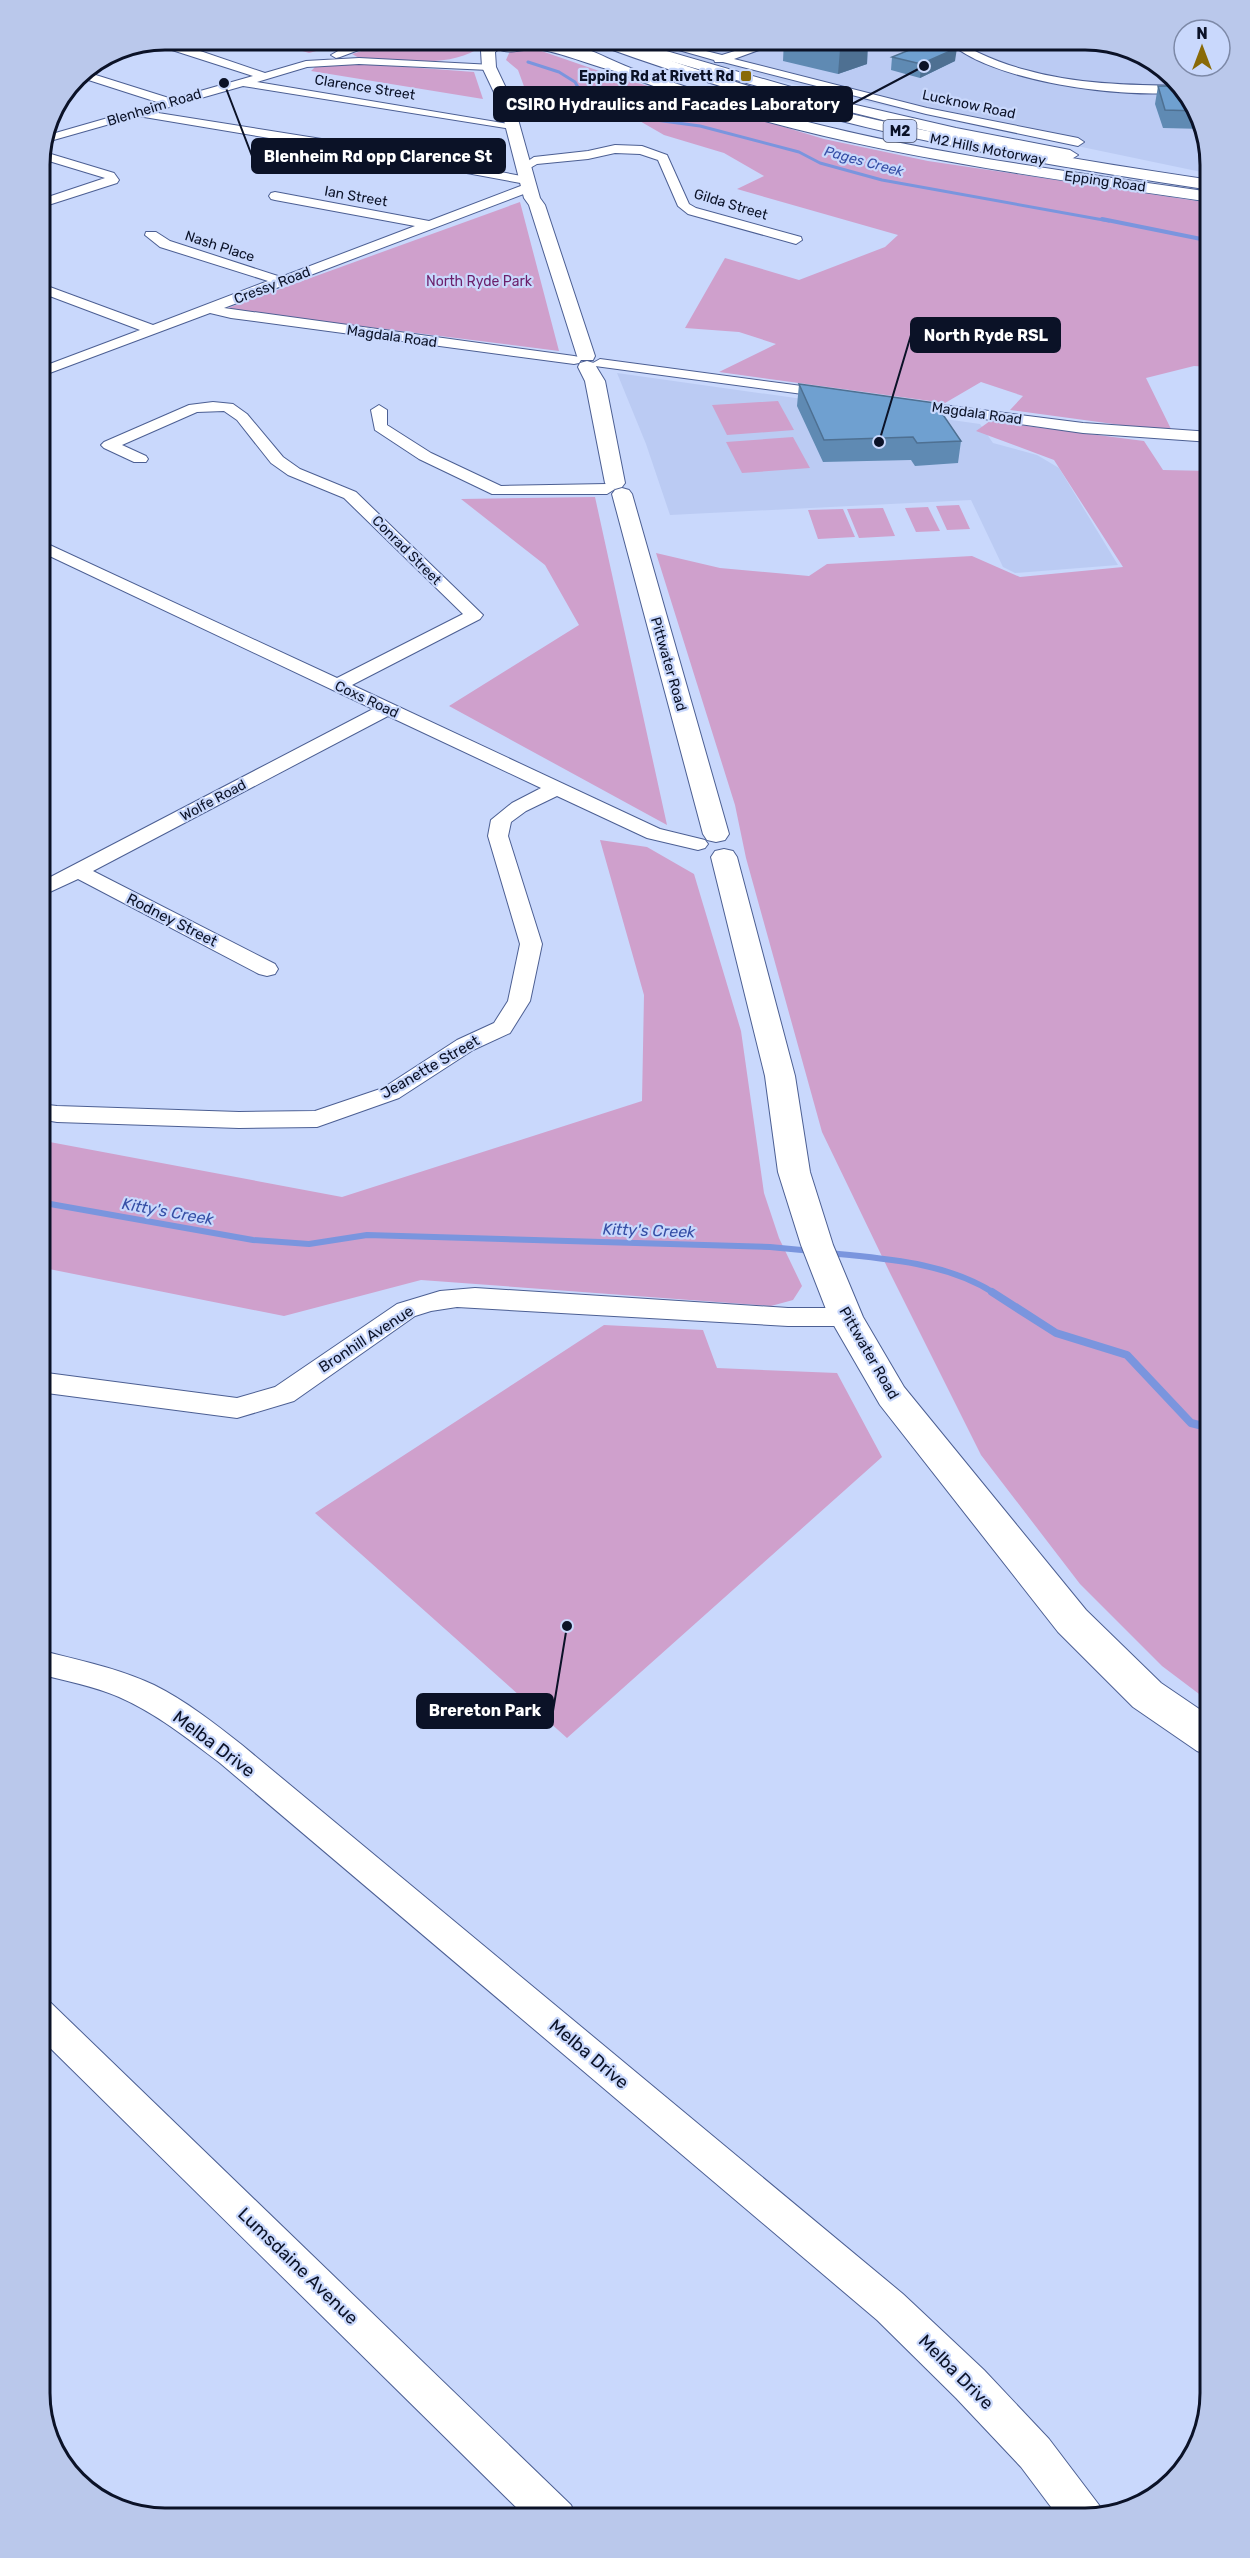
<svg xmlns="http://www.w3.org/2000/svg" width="1250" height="2558" viewBox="0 0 1250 2558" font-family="Rubik,sans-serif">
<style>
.built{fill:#bbcbf3}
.green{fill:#cfa0cc}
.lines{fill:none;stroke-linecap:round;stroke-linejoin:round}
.stream-far3{stroke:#7a95de;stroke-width:3}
.stream-far2{stroke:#7a95de;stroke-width:4}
.stream-far1{stroke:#7a95de;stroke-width:6}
.stream{stroke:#7a95de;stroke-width:8}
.minor-casing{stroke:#4c5f93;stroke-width:2}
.secondary-casing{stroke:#4c5f93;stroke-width:2}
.primary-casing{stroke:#4c5f93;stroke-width:2}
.motorway-casing{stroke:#4c5f93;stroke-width:2}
.minor{fill:#fff;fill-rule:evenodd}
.secondary{fill:#fff;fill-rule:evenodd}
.primary{fill:#fff;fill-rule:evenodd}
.motorway{fill:#fff;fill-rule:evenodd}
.wall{fill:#5f8ab3}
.shaded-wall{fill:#4e7092}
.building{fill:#6fa0d0;stroke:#4e7092;stroke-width:1.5}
.poi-dot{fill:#896a08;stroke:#c9d8fc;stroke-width:2}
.labels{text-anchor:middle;stroke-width:4.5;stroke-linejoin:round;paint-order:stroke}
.far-poi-label{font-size:14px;font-weight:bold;fill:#0b1227;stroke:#c9d8fc;text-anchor:end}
.far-street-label{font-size:14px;fill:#0b1227;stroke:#c9d8fc}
.shield{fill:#c9d8fc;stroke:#444d67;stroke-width:1.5}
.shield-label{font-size:14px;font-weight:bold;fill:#0b1227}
.far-water-label{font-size:14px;font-style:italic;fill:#364fa6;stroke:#c9d8fc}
.far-park-label{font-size:14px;fill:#6b1f6b;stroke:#c9d8fc}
.street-label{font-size:15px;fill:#0b1227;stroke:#c9d8fc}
.water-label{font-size:16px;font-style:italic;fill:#364fa6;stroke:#c9d8fc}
.near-street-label{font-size:18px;fill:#0b1227;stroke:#c9d8fc}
.rim{fill:none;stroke:#0b1227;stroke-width:3}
.leader{fill:none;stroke:#0b1227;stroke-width:2}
.callout-dot{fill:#0b1227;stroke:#c9d8fc;stroke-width:2}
.callout{fill:#0b1227;stroke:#0b1227;stroke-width:2}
.callout-label{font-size:16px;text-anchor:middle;font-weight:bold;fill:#fff}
</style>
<rect width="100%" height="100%" fill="#c9d8fc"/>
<path class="built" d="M633 39H1094L1162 65 1202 117 1211 174 843 97 711 63Z
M617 373 980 424 993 443 1037 455 1059 468 1118 565 1015 573 1003 567 971 500 670 515 646 444Z"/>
<path class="green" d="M263 39H360L309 53Z
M399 39H484C481 43 479 48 476 50 446 68 392 60 359 58L352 54Z
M527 46 605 73 824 139 928 161 1211 203V367L1194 366 1146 378 1171 429 1143 428 1010 410 1023 396 981 382 945 403 719 372 776 344 739 332 685 328 725 258 799 280 885 247 898 235 737 189 764 176 724 153 664 135 638 120 584 115 536 119 518 70 506 60 510 51Z
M355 63 474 72 483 99 311 71 316 66Z
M520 202 559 351 225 309Z
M778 401 794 430 727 435 712 405Z
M990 421 1144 441 1163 470 1211 471V1703L1162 1666 1080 1584 981 1455 890 1273 822 1132 746 858 735 805 656 553 720 568 809 576 827 564 972 556 1020 577 1123 567 1054 460 976 431Z
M793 437 810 468 742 473 726 442Z
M595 497 667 825 449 706 579 625 545 565 461 499Z
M959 505 970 529 947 530 936 506Z
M928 507 940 531 916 532 905 508Z
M883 508 895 536 859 538 847 509Z
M843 509 855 537 818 539 808 510Z
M600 840 647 847 694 874 741 1031 764 1193 779 1238 802 1286 793 1300 771 1306 421 1280 284 1316 39 1267V1140L342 1197 642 1101 644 995Z
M604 1325 703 1330 717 1368 837 1373 882 1457 567 1738 315 1513Z"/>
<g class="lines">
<path class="stream-far3" d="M528 62 559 72 575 82 579 89 605 99 619 113 626 116 700 126 799 152 820 163 882 180 1109 221"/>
<path class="stream-far2" d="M1102 219 1211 241"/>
<path class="stream-far1" d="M39 1202 253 1240 309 1244 367 1235 770 1247 812 1251
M829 1253C885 1259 946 1262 994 1293"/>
<path class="stream" d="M992 1292 1056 1333 1127 1355 1191 1423 1211 1428"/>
<g class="minor-casing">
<path id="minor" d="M165 39 265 73 306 61 359 58 493 65 494 67 489 70 359 64 307 67 257 82 514 125 520 128 518 130 243 86 152 112 353 144 532 178 534 181 532 184 536 187 534 190 224 308 574 356 579 357 581 360 579 363 574 364 231 318 210 313 39 377V368L140 330 39 292V283L153 325 268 281 160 247 145 235 146 232H156L170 241 281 277 415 226 275 200 271 199 269 196 271 193 275 192 429 221 526 184 353 152 138 116 43 143 45 136 160 103 76 76 83 71 172 99 253 76 172 50 158 40Z
M371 39H388L340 57 336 58 331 55 345 47Z
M640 39H658L722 55 773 39H789L734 59 927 108 1078 138 1084 142 1078 146 926 114 723 62H715L714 60Z
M946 39C963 39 965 46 979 53 994 60 1010 66 1026 70 1075 84 1128 85 1178 86L1182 92C1125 99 987 82 946 39Z
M615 145 642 146 667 155 689 204 696 208 801 237 802 240 796 244 688 214 678 206 658 160 640 154 615 153 588 159 537 164 525 171 519 167 534 157 588 151Z
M41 151 114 173 119 180 117 183 39 208V200L105 178 39 158Z
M600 359 832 390 839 394 832 398 595 366 593 363Z
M904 400 1083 423 1211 432V442L1083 433 899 407 897 404 899 401Z
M213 402 233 404 247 414 283 457 300 469 356 492 483 615 480 619 352 685 660 829 705 840 708 844 705 848 698 850 647 838 557 796 526 811 511 822 508 836 542 944 530 1001 510 1033 473 1050 399 1098 317 1127 239 1128 57 1122 39 1119V1104L57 1106 239 1112 315 1111 383 1088 457 1040 494 1023 508 1001 520 944 488 836 491 820 512 803 541 788 388 716 93 871 275 964 278 969 275 974 267 976 259 974 78 879 39 897V883L373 709 39 551V540L337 678 463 614 344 498 288 475 271 463 237 420 224 411 197 412 122 445 146 456 148 459 146 462H134L104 448 101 445 104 442 189 405Z
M379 405 387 410V425L431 453 501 486 607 484 615 489 607 494H492L419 459 375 430 371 410Z
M475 1288 788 1308H846L855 1311 859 1317 855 1323 846 1326H788L457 1307 431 1311 415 1316 294 1401 237 1418 39 1392V1372L237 1398 275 1387 397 1304 440 1291Z
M39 1650C78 1660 118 1668 154 1685 186 1701 214 1723 242 1745L903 2294 984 2370 1049 2439 1099 2505 1104 2515 1085 2519H1060L1021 2467 956 2398 877 2320 220 1763C188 1739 156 1713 119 1697 94 1686 66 1681 39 1674Z
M39 1998 51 2003 571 2505 577 2519H528L39 2037Z"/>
</g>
<g class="secondary-casing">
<path id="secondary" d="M495 39H511L507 43C544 33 582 52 616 63L618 66 611 70C586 64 562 52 536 49 525 48 508 55 499 49L495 52 496 67 514 105 540 198 545 205 595 356 593 360H579L577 356 529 205 524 198 500 105 482 67 481 51Z
M587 361 594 363 605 381 625 483 622 487 615 489 608 487 605 483 585 381 578 367 580 363Z
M622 488 629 490 632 494 729 834 725 840 716 842 707 840 703 834 612 494 615 490Z
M724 849 733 851 737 857 795 1076 810 1172 833 1245 863 1317 904 1387 1086 1610 1161 1683 1211 1717V1756L1197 1751 1133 1707 1058 1632 880 1405 829 1317 801 1245 778 1172 765 1076 711 857 715 851Z"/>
</g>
<g class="primary-casing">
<path id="primary" d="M542 39C576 39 605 59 636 70 687 88 739 104 792 118 929 154 1071 172 1211 192V202C1007 172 796 146 604 67 589 60 553 50 542 39Z
M602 39H625L843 102 956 128 1070 150 1078 155 1070 160 956 138 834 108 604 42Z"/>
</g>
<g class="motorway-casing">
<path id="motorway" d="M609 39C682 65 755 90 830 109 956 140 1083 161 1211 180V190C1079 170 947 149 818 115 742 94 667 70 593 43L591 40Z"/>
</g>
<use href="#minor" class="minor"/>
<use href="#secondary" class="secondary"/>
<use href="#primary" class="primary"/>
<use href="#motorway" class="motorway"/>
</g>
<path class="wall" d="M784 39H868L867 64 838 74 783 61Z
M892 57 955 61 920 78 891 70Z
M1158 86H1178L1202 117 1204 129 1163 128 1155 104Z
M799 384 961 441 958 463 915 466 911 460 823 462 797 406Z"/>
<path class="shaded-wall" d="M867 39H868L867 64 838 74 840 49Z
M957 48 955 61 920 78 921 64Z"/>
<path class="building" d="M800 39H867L840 49Z
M929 42 957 48 921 64 892 57Z
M1158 86H1178L1197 111 1165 110Z
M799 384 935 403 961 441 917 443 913 437 824 440Z"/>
<rect class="poi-dot" x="740" y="70" width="12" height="12" rx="3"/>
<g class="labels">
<g class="far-poi-label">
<text x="734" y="81">Epping Rd at Rivett Rd</text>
</g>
<g class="far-street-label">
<text transform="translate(365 87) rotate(9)" y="5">Clarence Street</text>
<text transform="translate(969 104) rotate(12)" y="5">Lucknow Road</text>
<text transform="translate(154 107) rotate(-17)" y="5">Blenheim Road</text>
<text transform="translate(988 149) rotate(11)" y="5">M2 Hills Motorway</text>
<text transform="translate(1105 181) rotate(8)" y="5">Epping Road</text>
<text transform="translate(356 196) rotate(10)" y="5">Ian Street</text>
<text transform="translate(731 204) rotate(17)" y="5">Gilda Street</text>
<text transform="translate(220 246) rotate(18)" y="5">Nash Place</text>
<text transform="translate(272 285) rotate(-21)" y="5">Cressy Road</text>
<text transform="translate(392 336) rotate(8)" y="5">Magdala Road</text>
<text transform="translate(977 413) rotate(8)" y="5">Magdala Road</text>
<text transform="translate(407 550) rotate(45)" y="5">Conrad Street</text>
<text transform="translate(669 664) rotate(74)" y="5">Pittwater Road</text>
<text transform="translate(367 699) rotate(25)" y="5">Coxs Road</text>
<text transform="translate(213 800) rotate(-28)" y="5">Wolfe Road</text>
</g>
<rect class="shield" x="883.5" y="120" width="33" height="22" rx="4.5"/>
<g class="shield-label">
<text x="900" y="136">M2</text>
</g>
<g class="far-water-label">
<text transform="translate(864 161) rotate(15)" y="5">Pages Creek</text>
</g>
<g class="far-park-label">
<text x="479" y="286">North Ryde Park</text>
</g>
<g class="street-label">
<text transform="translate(172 920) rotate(27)" y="5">Rodney Street</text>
<text transform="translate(430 1067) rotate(-30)" y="5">Jeanette Street</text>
<text transform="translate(366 1339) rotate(-33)" y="5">Bronhill Avenue</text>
<text transform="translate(869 1353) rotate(60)" y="5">Pittwater Road</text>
</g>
<g class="water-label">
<text transform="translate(168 1211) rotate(10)" y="6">Kitty's Creek</text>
<text transform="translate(649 1230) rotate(2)" y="6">Kitty's Creek</text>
</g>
<g class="near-street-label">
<text transform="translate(214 1744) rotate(37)" y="6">Melba Drive</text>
<text transform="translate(589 2054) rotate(40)" y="6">Melba Drive</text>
<text transform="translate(298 2266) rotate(44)" y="6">Lumsdaine Avenue</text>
<text transform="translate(956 2372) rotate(45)" y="6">Melba Drive</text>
</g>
</g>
<path d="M0 0H1250V2558H0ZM165 50H1085A115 115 0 0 1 1200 165V2393A115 115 0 0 1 1085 2508H165A115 115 0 0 1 50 2393V165A115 115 0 0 1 165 50Z" fill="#bac8eb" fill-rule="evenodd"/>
<path class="rim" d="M165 50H1085A115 115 0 0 1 1200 165V2393A115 115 0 0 1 1085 2508H165A115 115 0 0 1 50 2393V165A115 115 0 0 1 165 50Z"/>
<path class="leader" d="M924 66L852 104M224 83L252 156M879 442L911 335M567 1626L553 1711"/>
<g class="callout-dot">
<circle cx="924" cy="66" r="6"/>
<circle cx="224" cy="83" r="6"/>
<circle cx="879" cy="442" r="6"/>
<circle cx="567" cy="1626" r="6"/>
</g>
<g class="callout">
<rect x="494" y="87" width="358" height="34" rx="6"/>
<rect x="252" y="139" width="253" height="34" rx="6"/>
<rect x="911" y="318" width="149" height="34" rx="6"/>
<rect x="417" y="1694" width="136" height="34" rx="6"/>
</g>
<g class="callout-label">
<text x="673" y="110">CSIRO Hydraulics and Facades Laboratory</text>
<text x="378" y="162">Blenheim Rd opp Clarence St</text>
<text x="986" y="341">North Ryde RSL</text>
<text x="485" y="1716">Brereton Park</text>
</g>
<g transform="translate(1202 48)"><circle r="28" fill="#c9d8fc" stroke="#7d89a7" stroke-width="1.5"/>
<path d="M0-4.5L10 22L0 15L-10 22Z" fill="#896a08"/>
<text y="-9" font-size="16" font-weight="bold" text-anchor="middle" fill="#0b1227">N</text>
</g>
</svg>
